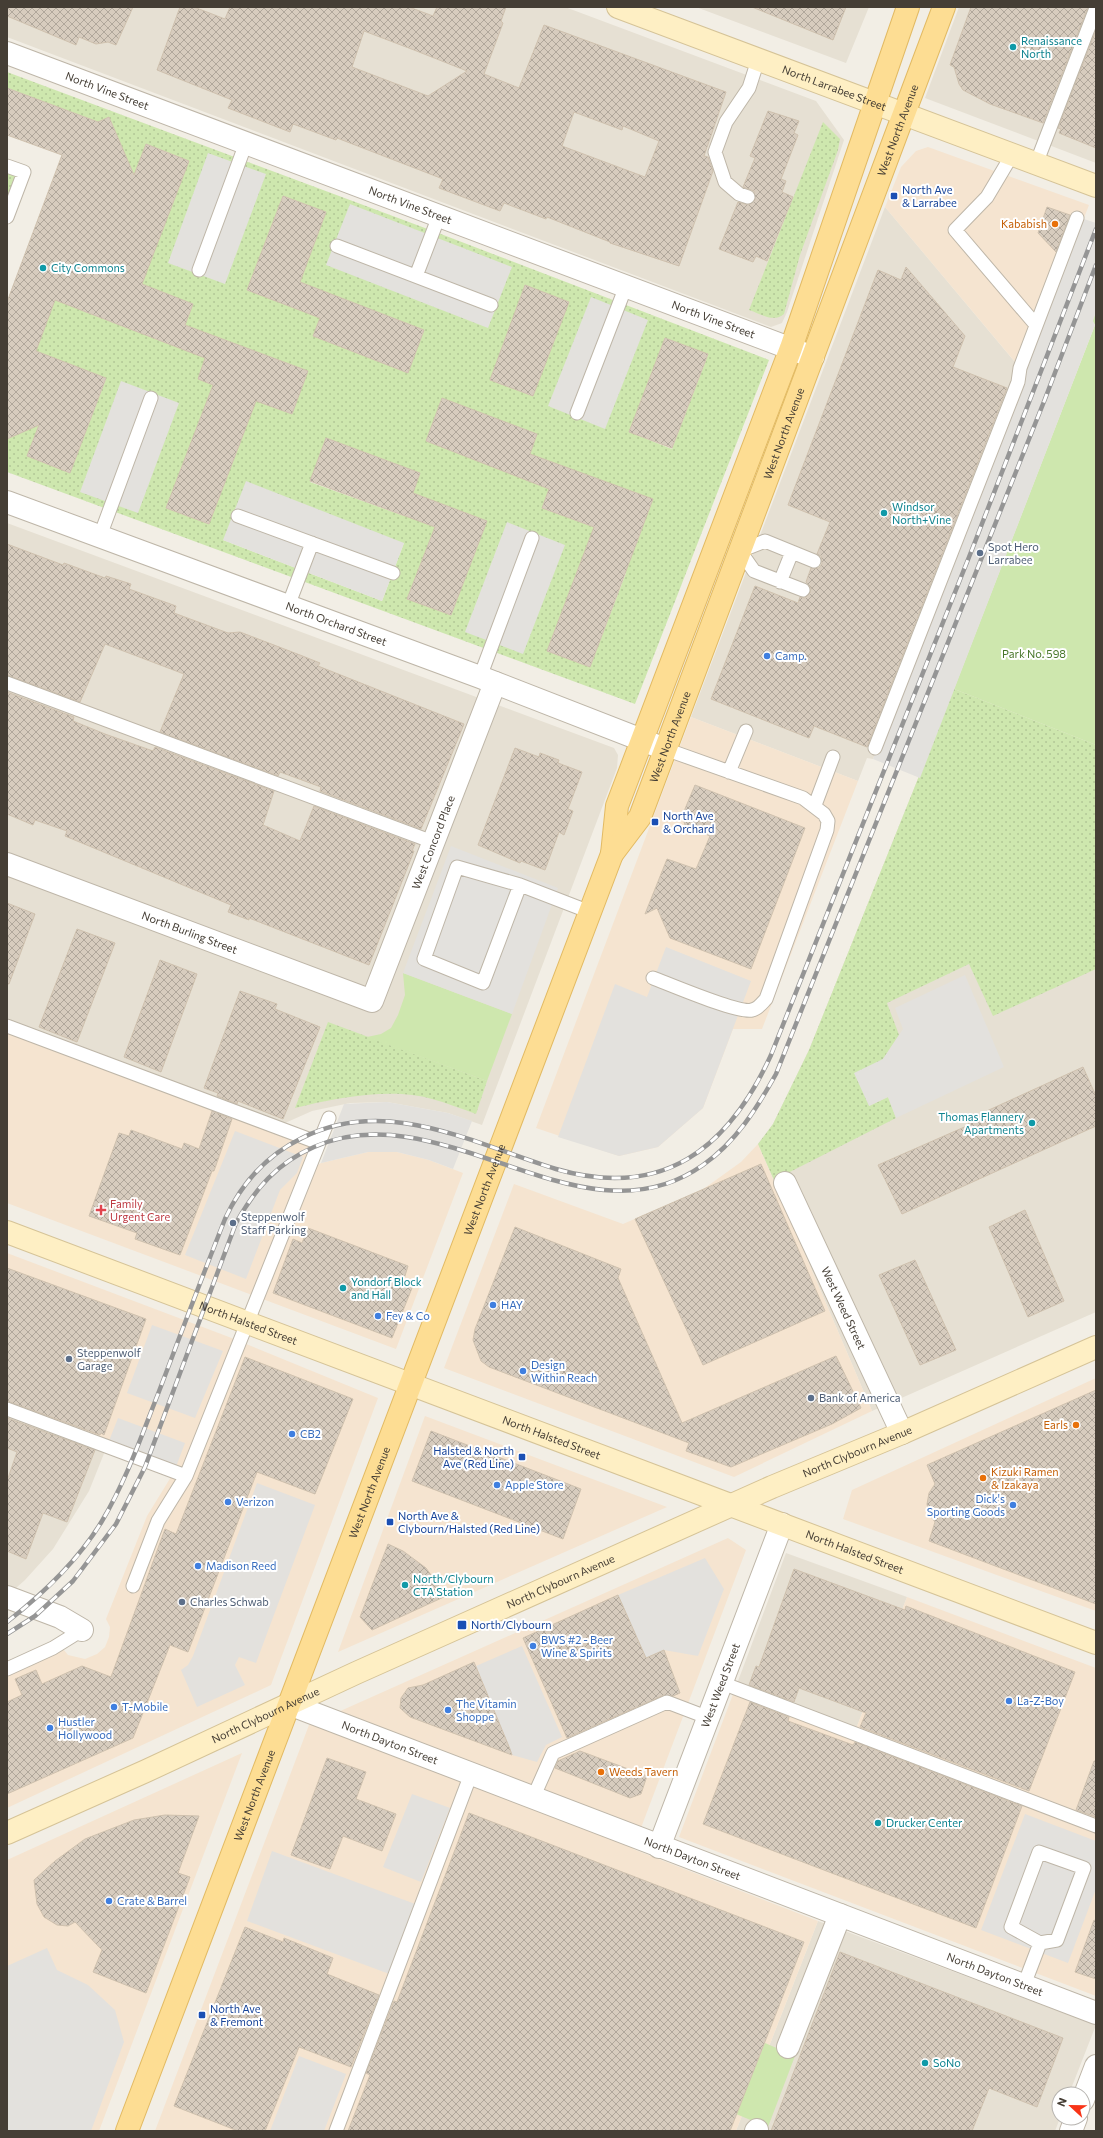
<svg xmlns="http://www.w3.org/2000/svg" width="1103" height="2138" viewBox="0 0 1103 2138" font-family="Commissioner,sans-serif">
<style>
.residential{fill:#e6e0d3}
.commercial{fill:#f5e4d0}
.grass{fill:url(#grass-dots);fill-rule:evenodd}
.park{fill:#cee7ae}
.parking{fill:#e3e1dd}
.building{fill:url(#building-cross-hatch);stroke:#cfc1ae;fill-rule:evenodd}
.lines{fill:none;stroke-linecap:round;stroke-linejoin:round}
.lane-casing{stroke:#beb6a8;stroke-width:15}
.street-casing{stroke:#beb6a8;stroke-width:24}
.secondary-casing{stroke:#d5c397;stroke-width:24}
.primary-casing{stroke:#e2ba63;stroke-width:24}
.lane{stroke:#fff;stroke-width:13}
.street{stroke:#fff;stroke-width:22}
.secondary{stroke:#feefc4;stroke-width:22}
.primary{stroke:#fddd93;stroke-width:22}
.rail-casing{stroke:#959595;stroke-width:4.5}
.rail{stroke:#fff;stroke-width:3;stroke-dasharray:9;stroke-linecap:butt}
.culture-dot{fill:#0f9aa8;stroke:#fff;stroke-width:1.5}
.transit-dot{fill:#1a4fb4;stroke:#fff;stroke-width:1.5}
.food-dot{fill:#e8710a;stroke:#fff;stroke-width:1.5}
.service-dot{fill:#5c6f8a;stroke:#fff;stroke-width:1.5}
.shop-dot{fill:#3f7fe0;stroke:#fff;stroke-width:1.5}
.health-dot{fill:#e0444e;stroke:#fff;stroke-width:1.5}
.labels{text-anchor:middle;stroke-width:4;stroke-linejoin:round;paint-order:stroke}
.culture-label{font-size:11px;fill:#0d838f;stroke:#fff;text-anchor:start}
.street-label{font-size:11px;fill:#453e35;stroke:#fff}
.transit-label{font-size:11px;fill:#164399;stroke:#fff;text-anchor:start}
.food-label{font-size:11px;fill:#c56008;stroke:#fff;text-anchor:end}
.service-label{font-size:11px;fill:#4e5e75;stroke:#fff;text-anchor:start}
.park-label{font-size:11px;fill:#477629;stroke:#fff}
.shop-label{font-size:11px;fill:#366cbe;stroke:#fff;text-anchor:start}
.health-label{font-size:11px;fill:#be3a42;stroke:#fff;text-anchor:start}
</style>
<defs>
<pattern id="grass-dots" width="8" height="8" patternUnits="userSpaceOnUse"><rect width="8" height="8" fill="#cee7ae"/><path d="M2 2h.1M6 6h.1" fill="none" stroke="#b2c796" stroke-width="1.8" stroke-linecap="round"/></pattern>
<pattern id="building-cross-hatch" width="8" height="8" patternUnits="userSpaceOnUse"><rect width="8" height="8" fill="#d7ccbe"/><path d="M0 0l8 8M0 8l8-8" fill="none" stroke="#b0a79b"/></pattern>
</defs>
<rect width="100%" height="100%" fill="#f2eee5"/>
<path class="residential" d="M7 7H565L816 101 844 140 787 312 782 323 771 327 7 37Z
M696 7H869L846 63Z
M959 7H1096V163L925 98Z
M885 207 1025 374 873 759 867 758 858 781 691 717Z
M7 523 614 748 618 755 617 768 482 1125 448 1113 387 1102 350 1103 312 1111 276 1127 7 1026Z
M954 689 1096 745V1312L872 1411 758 1144 773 1124 809 1050Z
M7 1409 107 1446 89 1491 53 1549 25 1580 7 1596Z
M786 1553 907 1597 854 1734 735 1689Z
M818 1921 1096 2025 1069 2094H1059L1060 2118 1055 2131H736Z"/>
<path class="commercial" d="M928 147 1089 205 1065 268 1058 277 1020 368 885 207 901 167 916 151Z
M691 717 858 781 762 1029H733L703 1108 658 1147 619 1156 536 1128Z
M7 1026 319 1143 309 1170 321 1163 368 1152H397L429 1160 463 1173 396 1349 7 1203Z
M758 1144 872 1411 734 1477 444 1368 514 1184 623 1224 702 1190 741 1162Z
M7 1253 229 1337 378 1398 271 1685 7 1808V1669L59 1644 68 1655 85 1659 97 1654 105 1647 109 1637 110 1627 106 1619 147 1516 174 1472 7 1409Z
M1096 1378V1611L843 1519 852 1490Z
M425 1416 667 1507 338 1652Z
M728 1538 746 1550 633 1849 818 1921 736 2131H155L309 1725Z
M907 1597 1096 1668V1996L679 1837 735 1689 854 1734Z
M242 1753 99 2131H7V1860Z"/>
<path class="grass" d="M7 72 433 231 769 360 635 704 7 472V439L12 437 7 427 110 152 122 147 109 117 98 122 7 88ZM146 144 189 161 153 254ZM283 196 326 212 290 306 247 290ZM99 268 193 304 177 347 83 311ZM525 286 569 302 533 396 490 380ZM330 294 424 330 408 373 313 336ZM214 336 308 371 292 414 198 379ZM665 338 708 355 672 449 629 432ZM63 362 106 379 70 473 27 456ZM442 399 537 434 521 477 426 441ZM202 414 245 430 209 524 166 508ZM326 438 420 473 404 516 310 482ZM652 499 637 543 542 508ZM444 505 487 521 451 615 407 599ZM223 540 404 543 382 601ZM583 557 626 573 590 667 547 651Z
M823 122 840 139 838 150 800 255 784 314C774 323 761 314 749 310Z
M7 166 24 172 7 217Z
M954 689 1096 745V969L993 1016 969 964 887 1003 899 1035 883 1059 869 1106 888 1097 896 1118 774 1180 758 1144 773 1124 809 1050Z
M328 1022 487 1081 476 1114C462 1109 447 1103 432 1099 392 1087 335 1098 295 1108Z"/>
<path class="park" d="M1096 312V745L954 689 1095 325 1092 321Z
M403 973 512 1014 487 1081 367 1037 381 1034 391 1028 398 1015 405 995Z
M765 2043 795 2056 768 2127 736 2114Z"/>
<path class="parking" d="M208 153 266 174 225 284 168 263Z
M350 204 512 267 488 328 326 265Z
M1084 219 1096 223V312L1093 321 1095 325 920 778 873 759 1025 374 1022 371 1058 277 1065 268Z
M591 297 648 320 605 429 548 406Z
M121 381 179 403 138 513 80 492Z
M246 481 404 543 382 601 223 540Z
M507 522 565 545 523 654 465 632Z
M451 846 558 888 512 1014 403 973Z
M666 947 751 981 703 1108 658 1147 619 1156 558 1137 615 984 647 997Z
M965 975 1004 1067 896 1118 888 1097 869 1106 854 1073 883 1059 903 1029 895 1008Z
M387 1102 448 1113 472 1121 453 1169 429 1160 397 1152H368L321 1163 344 1104Z
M235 1131 303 1157 297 1173 280 1190 246 1279 185 1255Z
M152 1325 223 1351 195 1418 127 1393Z
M118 1418 185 1443 174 1472 107 1446Z
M257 1483 315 1505 256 1663 239 1657 235 1665 245 1685 197 1707 181 1670 188 1665 193 1656Z
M705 1558 724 1589 698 1656 664 1650 646 1658 618 1595Z
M522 1646 562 1737 546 1745 537 1762 512 1755 476 1666Z
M412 1794 450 1808 421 1882 383 1867Z
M1025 1814 1096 1841V1889L1068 1963 981 1930Z
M272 1851 418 1905 392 1975 247 1921Z
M47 1948 57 1970 88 1985 115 2010 124 2042 91 2131H7V1966Z
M299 2056 346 2074 324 2131H270Z"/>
<path class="building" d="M7 7H133L116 45 108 42 96 44 79 37 76 45 7 16Z
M180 7H194L225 19 230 7H409L433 16 437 7H506L501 21 503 23 484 74 519 88 544 25 726 92 704 156 708 157 713 171 679 266 610 243V242L547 217 546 219 504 203 500 211 439 188 443 179 337 138 336 140 293 124 290 132 228 108 232 100 157 70ZM364 31 414 50 467 71 428 96 352 67ZM574 112 622 130 623 126 659 141 645 177 562 146Z
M752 7H846L833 40Z
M971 7H1088L1043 123 990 104 963 90 959 84 954 67 950 65Z
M1096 30V148L1059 133 1061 129 1058 128Z
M7 88 98 122 109 117 134 175 146 144 189 161 142 284 193 304 185 325 308 371 292 414 256 401 209 524 166 508 213 385 198 379 205 358 55 300 36 351 106 378 70 473 27 456 39 425 7 439V302L62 155 7 135Z
M768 111 799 121 794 133 798 135 781 179 786 181 782 192 793 197 767 261 756 256 753 262 719 249 738 202 749 205 755 200 754 191 743 187 755 158 750 156Z
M283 196 326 212 300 282 424 330 408 373 313 336 320 318 247 290Z
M1047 207 1070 215 1056 252 1038 233Z
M906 267 965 336 953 367 1007 388 867 747 814 726 809 738 711 699 755 586 798 603 800 597 805 598 810 593 811 588 806 582 811 568H819L822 564 821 556 817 554 830 522 788 505 878 270 901 280Z
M525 285 569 302 533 396 490 380Z
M665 338 708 354 672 448 629 432Z
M442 398 537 434 530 454 653 499 590 667 547 651 594 527 542 508 549 489 426 441Z
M326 438 420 473 413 493 487 521 451 615 407 599 435 527 310 481Z
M7 544 63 565 64 563 105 578 106 576 131 584 129 589 176 606 174 613 228 633 240 632 300 655 320 663 318 666 464 724 421 829 320 791 321 787 280 772 278 776 160 732 184 674 105 644 80 702 7 675Z
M7 692 74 717 73 721 105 734 153 751 155 747 274 791 263 825 300 841 314 806 415 844 412 851H414L369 965 249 918V920L228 912 231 905 65 836 67 831 35 820 33 825 7 814Z
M515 748 539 757 540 753 559 760 558 763 582 772 568 809 573 811 564 835 559 832 545 870 521 861 520 863 478 845Z
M695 785 805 828 751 969 670 938 657 908 645 914 667 859 696 869 710 836 685 825 682 816Z
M7 903 35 914 9 984H7Z
M77 929 115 943 77 1042 39 1027Z
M160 960 197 974 161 1072 124 1057Z
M240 991 277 1004 275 1009 320 1027 283 1119 238 1101 237 1104 217 1096 218 1093 204 1088Z
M1083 1067 1096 1096V1126L902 1214 878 1165 969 1125 967 1120Z
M212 1111 232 1119 214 1171H212L180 1255 135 1239 137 1233 89 1216 119 1133 129 1136 131 1130 182 1149 184 1143 199 1149Z
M761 1164 825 1311 703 1365 635 1219Z
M1025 1210 1064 1301 1028 1317 989 1227Z
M515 1227 621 1269 618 1278 682 1423 836 1356 861 1408 832 1424 731 1467 686 1451 689 1443 489 1367 481 1361 473 1340 475 1329Z
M308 1228 408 1266 404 1279 414 1283 392 1338 273 1293 293 1239 302 1243Z
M915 1260 956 1350 920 1365 879 1275Z
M7 1268 146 1319 104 1435 101 1433 100 1435 7 1401Z
M245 1357 353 1399 315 1494 257 1472 188 1652 170 1645 133 1738 7 1794V1702L22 1695 15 1679 36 1670 42 1684 82 1666 111 1677 165 1529 176 1534Z
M1096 1390V1604L929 1541 935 1522 929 1514 927 1504 929 1493 935 1484 927 1465Z
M7 1418 95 1450 67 1522 43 1513 26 1559 7 1551V1481L17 1452 7 1448Z
M431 1431 581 1489 563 1539 412 1481Z
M388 1544 403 1551 426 1568 446 1596 372 1630 360 1617Z
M794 1569 905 1610 906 1606 1075 1672 1029 1791 860 1727 866 1713 799 1688 794 1702 749 1685 756 1666 759 1667Z
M618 1595 646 1658 664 1650 680 1693 673 1696 664 1695 567 1738 523 1638Z
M474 1662 510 1749 512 1755 410 1717 400 1708 401 1698 408 1688 423 1685Z
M750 1702 789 1717 788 1721 853 1745 855 1742 1022 1806 976 1928 703 1824Z
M580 1751 647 1776 641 1794 630 1798 555 1768 558 1761Z
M327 1758 366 1772 356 1799 396 1814 382 1851 343 1836 330 1869 291 1855Z
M1094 1761H1096V1817L1076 1810Z
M469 1813 804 1942 730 2131H348L370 2075 366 2073 394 2001 397 2002Z
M165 1815 199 1816 178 1873 190 1877 146 1993 93 1972 102 1950 75 1922 68 1926 57 1925 44 1917 37 1904 34 1880 55 1861 85 1839 134 1820Z
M1094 1920 1096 1921V1979L1075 1972Z
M245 1927 283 1942 284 1938 333 1958 327 1974 379 1995 351 2067 299 2047 265 2131H238L174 2106Z
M840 1952 1063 2038 1037 2107 989 2088 972 2131H771Z"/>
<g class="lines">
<g class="lane-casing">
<path id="lane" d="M1012 155 987 197 955 230 1036 325
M1036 164 1096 8
M7 166 24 172 7 217
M748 197 739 194 725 182 715 152 726 122 749 88 758 60
M337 246 491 305
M199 270 246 143
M416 276 439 216
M577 413 626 286
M238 516 393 573
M100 536 151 398
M780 582 792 552
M803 590 754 571 740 551 765 541 814 561
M288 606 312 543
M480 677 532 538
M7 683 433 842
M875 748 1018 382 1020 368 1077 218
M729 772 746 731
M815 805 833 757
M520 885 483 983 424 959 457 867 520 885 590 912
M653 978C669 984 739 1014 752 1010 758 1009 762 1003 766 999L827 830 828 821 824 814 803 798 665 749
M7 1026 319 1143
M7 1409 186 1476
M133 1586 158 1521 186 1476 329 1118
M7 1669 53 1648 82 1630
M722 1683 1096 1826
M533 1798 553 1753 667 1702 709 1718
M1039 1852 1084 1868 1057 1940 1040 1943 1011 1927Z
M1024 1985 1040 1943
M336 2131 471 1774"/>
</g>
<g class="street-casing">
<g id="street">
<path id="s1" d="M7 53 813 357"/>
<path id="s2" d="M7 502 480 677 665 749"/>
<path id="s3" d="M7 864 372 1001 495 683"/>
<path id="s4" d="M785 1183 902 1433"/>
<path d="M7 1597 60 1617 82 1630"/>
<path id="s5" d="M289 1704 1096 2013"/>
<path id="s6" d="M659 1847 782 1524"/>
<path d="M788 2047 840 1915"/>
<path d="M1083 2100 1096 2066"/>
<path d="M756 2131 757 2130"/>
<path d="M1071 2131 1076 2118"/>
</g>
</g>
<g class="secondary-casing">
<g id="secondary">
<path id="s7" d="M618 7 1096 186"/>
<path id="s8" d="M7 1232 1096 1643"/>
<path id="s9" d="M7 1833 146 1771 356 1673 772 1487 902 1433 1096 1347"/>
</g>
</g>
<g class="primary-casing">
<g id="primary">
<path d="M612 854 617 806 791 348 908 7"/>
<path id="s10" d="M127 2131 612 854 640 817 944 7"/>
</g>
</g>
<use href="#lane" class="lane"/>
<use href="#street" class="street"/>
<use href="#secondary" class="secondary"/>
<use href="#primary" class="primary"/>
<g class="rail-casing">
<path id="rail" d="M7 1622C44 1593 78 1561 102 1521 126 1481 141 1437 158 1394 180 1336 202 1277 225 1219 241 1184 267 1155 302 1138 387 1095 474 1144 556 1169 663 1200 728 1149 771 1055L973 547 1096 229
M7 1634 35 1616 73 1581 116 1524 145 1467 236 1223C255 1189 277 1163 314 1147 443 1090 582 1251 703 1165 736 1142 757 1108 776 1074L1045 399 1096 265"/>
</g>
<use href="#rail" class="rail"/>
</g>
<g class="culture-dot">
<circle cx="1013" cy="47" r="4"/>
<circle cx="43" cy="268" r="4"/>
<circle cx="884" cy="513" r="4"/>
<circle cx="1032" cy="1123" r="4"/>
<circle cx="343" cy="1288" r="4"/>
<circle cx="405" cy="1585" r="4"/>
<circle cx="878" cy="1823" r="4"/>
<circle cx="925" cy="2063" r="4"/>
</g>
<g class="transit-dot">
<rect x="890" y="192" width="8" height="8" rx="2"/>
<rect x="651" y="818" width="8" height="8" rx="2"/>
<rect x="518" y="1453" width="8" height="8" rx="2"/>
<rect x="386" y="1518" width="8" height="8" rx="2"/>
<rect x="457" y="1620" width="10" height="10" rx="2"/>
<rect x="198" y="2011" width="8" height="8" rx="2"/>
</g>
<g class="food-dot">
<circle cx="1055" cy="224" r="4"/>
<circle cx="1076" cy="1425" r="4"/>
<circle cx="983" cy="1478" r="4"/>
<circle cx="601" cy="1772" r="4"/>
</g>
<g class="service-dot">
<circle cx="980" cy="553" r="4"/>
<circle cx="233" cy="1223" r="4"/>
<circle cx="69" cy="1359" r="4"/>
<circle cx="811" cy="1398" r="4"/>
<circle cx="182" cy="1602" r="4"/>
</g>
<g class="shop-dot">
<circle cx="767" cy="656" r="4"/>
<circle cx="493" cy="1305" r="4"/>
<circle cx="378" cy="1316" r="4"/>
<circle cx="523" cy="1371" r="4"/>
<circle cx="292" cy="1434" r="4"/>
<circle cx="497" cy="1485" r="4"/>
<circle cx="228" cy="1502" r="4"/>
<circle cx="1013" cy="1505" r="4"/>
<circle cx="198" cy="1566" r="4"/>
<circle cx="533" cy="1646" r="4"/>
<circle cx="1009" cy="1701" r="4"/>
<circle cx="114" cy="1707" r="4"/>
<circle cx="448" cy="1710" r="4"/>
<circle cx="50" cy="1728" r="4"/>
<circle cx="109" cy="1901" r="4"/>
</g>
<path class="health-dot" d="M99 1204h4v4h4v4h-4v4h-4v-4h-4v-4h4z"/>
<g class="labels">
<g class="culture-label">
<text x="1021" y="45">Renaissance<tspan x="1021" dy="13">North</tspan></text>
<text x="51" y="272">City Commons</text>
<text x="892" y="511">Windsor<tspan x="892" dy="13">North+Vine</tspan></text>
<text x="1024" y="1121" text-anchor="end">Thomas Flannery<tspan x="1024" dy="13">Apartments</tspan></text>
<text x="351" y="1286">Yondorf Block<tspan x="351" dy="13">and Hall</tspan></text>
<text x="413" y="1583">North/Clybourn<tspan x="413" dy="13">CTA Station</tspan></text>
<text x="886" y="1827">Drucker Center</text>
<text x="933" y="2067">SoNo</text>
</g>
<g class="street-label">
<text dy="4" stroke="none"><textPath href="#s7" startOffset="231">North Larrabee Street</textPath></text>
<text dy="4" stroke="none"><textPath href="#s1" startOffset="107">North Vine Street</textPath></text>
<text dy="4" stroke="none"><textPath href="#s10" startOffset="2146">West North Avenue</textPath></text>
<text dy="4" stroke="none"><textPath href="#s1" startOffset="431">North Vine Street</textPath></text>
<text dy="4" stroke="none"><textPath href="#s1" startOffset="755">North Vine Street</textPath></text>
<text dy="4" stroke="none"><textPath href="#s10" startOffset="1822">West North Avenue</textPath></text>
<text dy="4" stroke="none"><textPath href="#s2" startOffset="351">North Orchard Street</textPath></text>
<text dy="4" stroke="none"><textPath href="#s10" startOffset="1498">West North Avenue</textPath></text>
<text dy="4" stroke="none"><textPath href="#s3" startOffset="560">West Concord Place</textPath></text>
<text dy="4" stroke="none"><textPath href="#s3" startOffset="195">North Burling Street</textPath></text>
<text dy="4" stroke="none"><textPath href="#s10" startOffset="1007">West North Avenue</textPath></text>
<text dy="4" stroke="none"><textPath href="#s4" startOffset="138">West Weed Street</textPath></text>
<text dy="4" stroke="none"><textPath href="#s8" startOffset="258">North Halsted Street</textPath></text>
<text dy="4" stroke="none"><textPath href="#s8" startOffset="582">North Halsted Street</textPath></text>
<text dy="4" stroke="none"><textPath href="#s9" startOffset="932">North Clybourn Avenue</textPath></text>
<text dy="4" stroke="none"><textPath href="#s10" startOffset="683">West North Avenue</textPath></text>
<text dy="4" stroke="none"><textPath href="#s8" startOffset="906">North Halsted Street</textPath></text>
<text dy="4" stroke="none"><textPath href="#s9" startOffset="608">North Clybourn Avenue</textPath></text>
<text dy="4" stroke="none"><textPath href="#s6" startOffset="173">West Weed Street</textPath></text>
<text dy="4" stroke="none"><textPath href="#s9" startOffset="284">North Clybourn Avenue</textPath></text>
<text dy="4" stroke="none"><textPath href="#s5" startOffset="108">North Dayton Street</textPath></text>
<text dy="4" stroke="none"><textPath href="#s10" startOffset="359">West North Avenue</textPath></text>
<text dy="4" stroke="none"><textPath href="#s5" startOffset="432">North Dayton Street</textPath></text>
<text dy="4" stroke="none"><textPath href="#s5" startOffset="756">North Dayton Street</textPath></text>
</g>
<g class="transit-label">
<text x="902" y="194">North Ave<tspan x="902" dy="13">&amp; Larrabee</tspan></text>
<text x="663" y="820">North Ave<tspan x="663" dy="13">&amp; Orchard</tspan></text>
<text x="514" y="1455" text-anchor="end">Halsted &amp; North<tspan x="514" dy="13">Ave (Red Line)</tspan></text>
<text x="398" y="1520">North Ave &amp;<tspan x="398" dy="13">Clybourn/Halsted (Red Line)</tspan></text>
<text x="471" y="1629">North/Clybourn</text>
<text x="210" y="2013">North Ave<tspan x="210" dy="13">&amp; Fremont</tspan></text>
</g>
<g class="food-label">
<text x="1047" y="228">Kababish</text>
<text x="1068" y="1429">Earls</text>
<text x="991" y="1476" text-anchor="start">Kizuki Ramen<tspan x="991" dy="13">&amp; Izakaya</tspan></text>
<text x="609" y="1776" text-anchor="start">Weeds Tavern</text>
</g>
<g class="service-label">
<text x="988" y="551">Spot Hero<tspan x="988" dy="13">Larrabee</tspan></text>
<text x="241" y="1221">Steppenwolf<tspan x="241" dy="13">Staff Parking</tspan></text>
<text x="77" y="1357">Steppenwolf<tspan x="77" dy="13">Garage</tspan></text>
<text x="819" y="1402">Bank of America</text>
<text x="190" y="1606">Charles Schwab</text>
</g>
<g class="park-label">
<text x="1034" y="658">Park No. 598</text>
</g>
<g class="shop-label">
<text x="775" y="660">Camp.</text>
<text x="501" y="1309">HAY</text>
<text x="386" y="1320">Fey &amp; Co</text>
<text x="531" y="1369">Design<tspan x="531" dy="13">Within Reach</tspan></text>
<text x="300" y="1438">CB2</text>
<text x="505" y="1489">Apple Store</text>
<text x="1005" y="1503" text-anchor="end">Dick's<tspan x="1005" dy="13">Sporting Goods</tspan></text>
<text x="236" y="1506">Verizon</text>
<text x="206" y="1570">Madison Reed</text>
<text x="541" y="1644">BWS #2 - Beer<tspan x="541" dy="13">Wine &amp; Spirits</tspan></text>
<text x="1017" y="1705">La-Z-Boy</text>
<text x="456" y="1708">The Vitamin<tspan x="456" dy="13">Shoppe</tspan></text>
<text x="122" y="1711">T-Mobile</text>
<text x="58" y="1726">Hustler<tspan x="58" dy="13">Hollywood</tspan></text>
<text x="117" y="1905">Crate &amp; Barrel</text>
</g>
<g class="health-label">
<text x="110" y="1208">Family<tspan x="110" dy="13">Urgent Care</tspan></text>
</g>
</g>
<rect width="1103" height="2138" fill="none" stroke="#453e35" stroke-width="16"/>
<g transform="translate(1071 2106) rotate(292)"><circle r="19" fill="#ffffff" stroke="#b5b2ae"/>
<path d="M0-3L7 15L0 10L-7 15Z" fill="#f83417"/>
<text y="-6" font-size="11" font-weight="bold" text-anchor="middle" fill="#453e35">N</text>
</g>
</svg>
